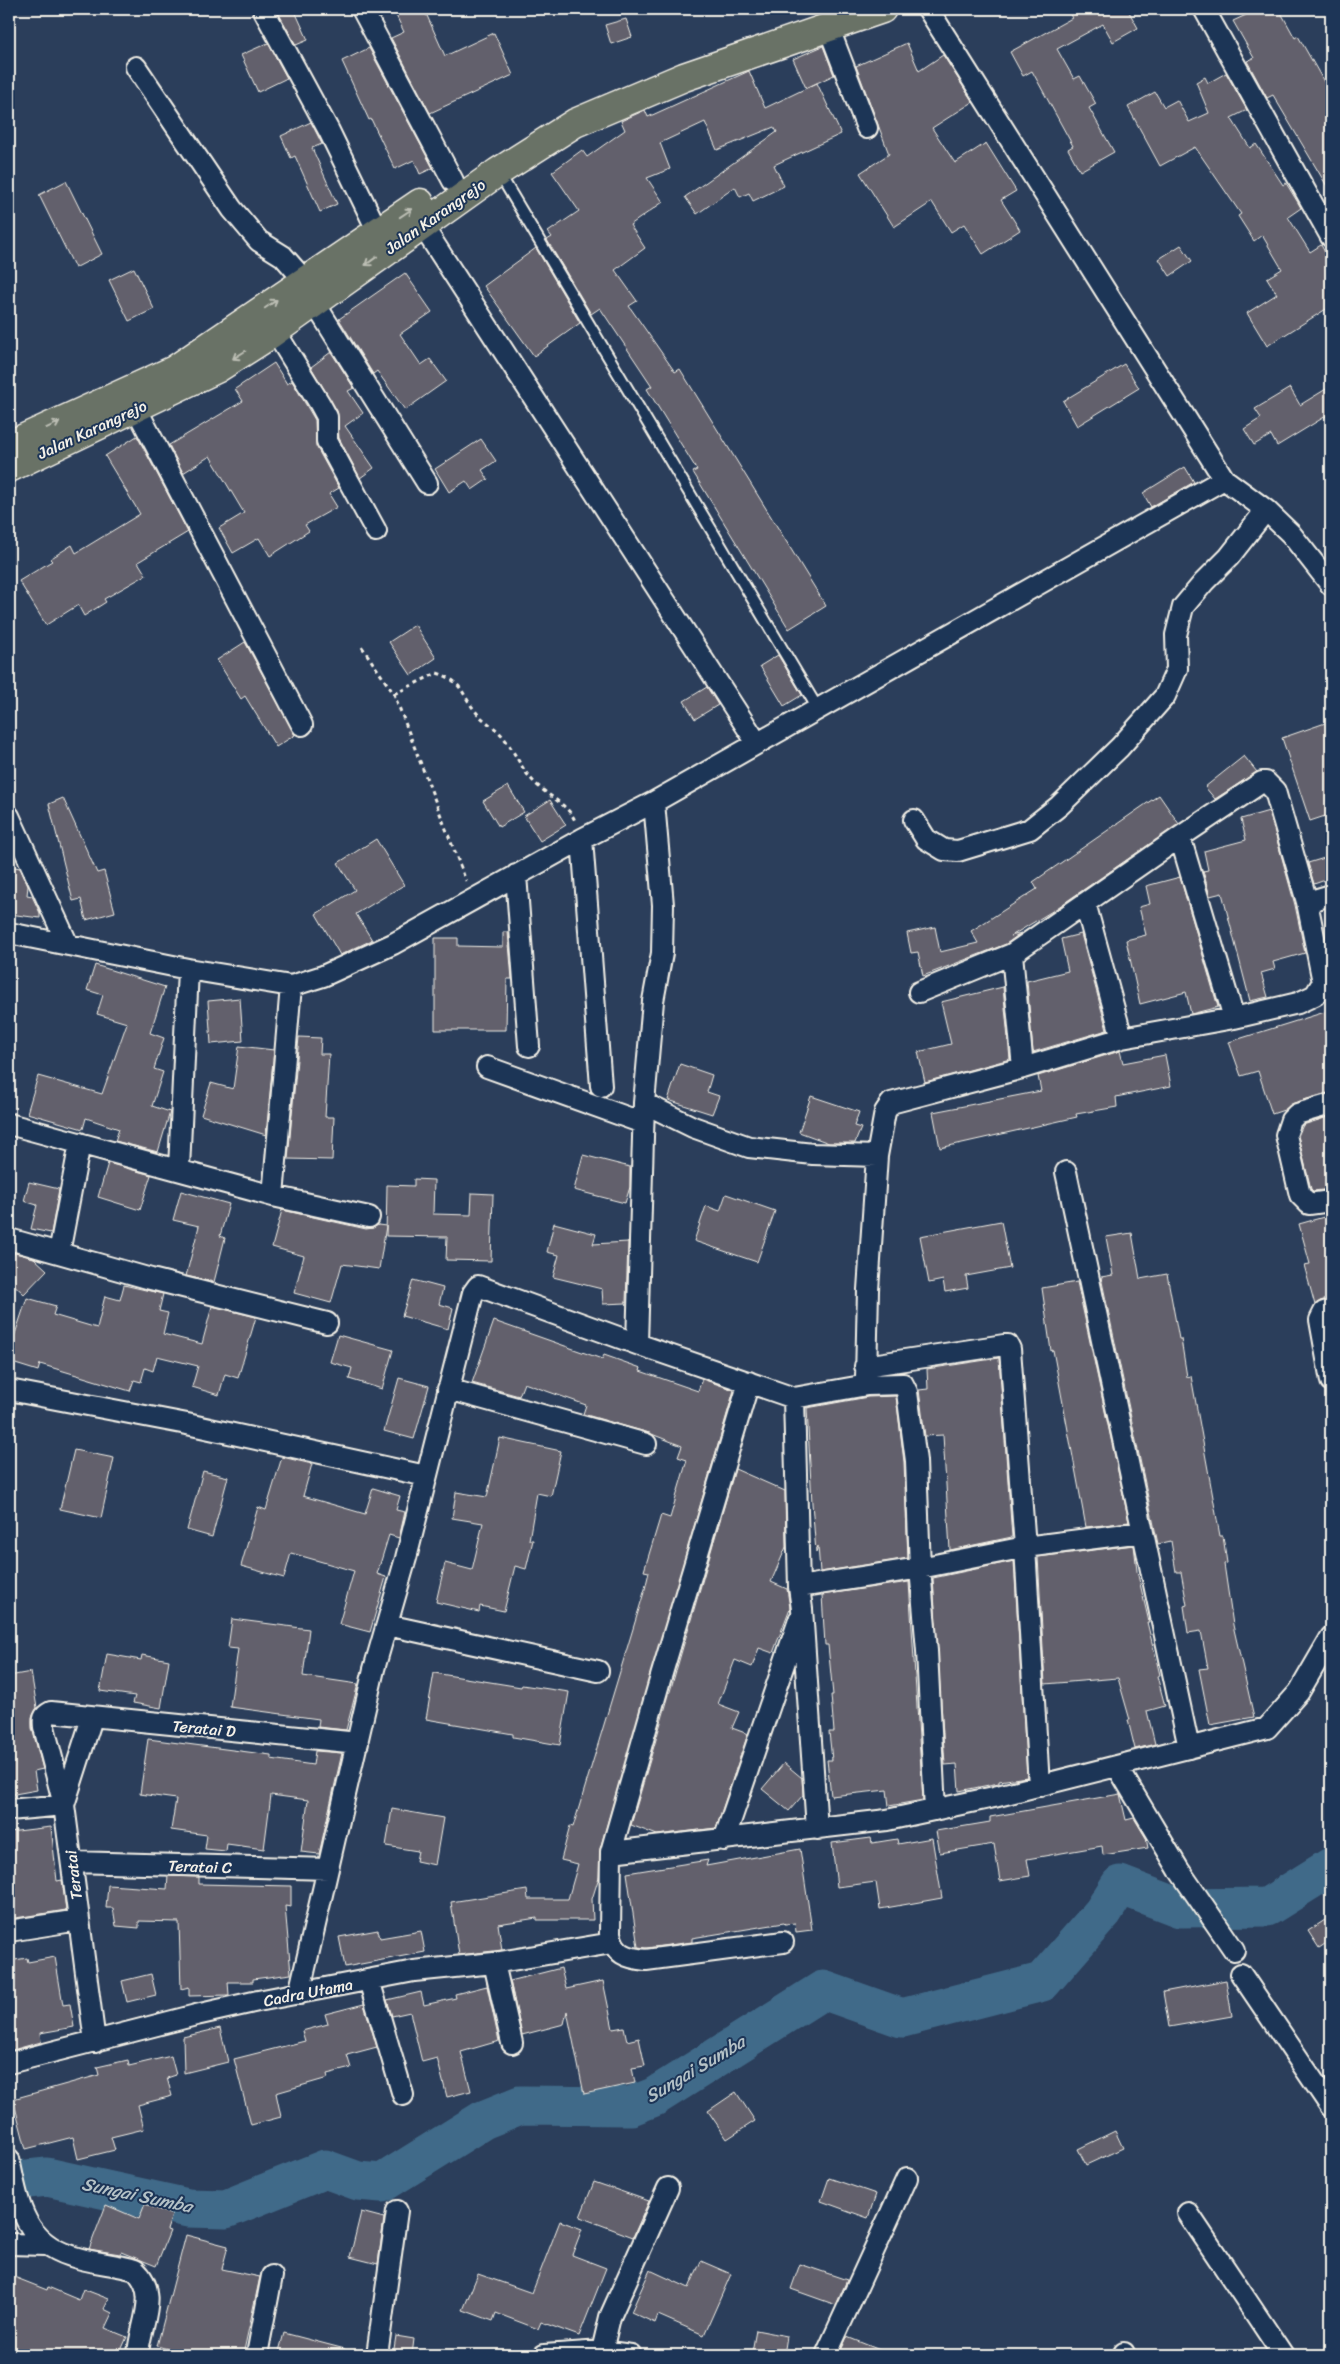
<svg xmlns="http://www.w3.org/2000/svg" width="1340" height="2364" viewBox="0 0 1340 2364" font-family="Sriracha,sans-serif">
<style>
.lines{fill:none;stroke-linecap:round;stroke-linejoin:round}
.river{stroke:#416b89;stroke-width:39}
.building{fill:#62606c;stroke:#f4f1e8}
.lane-casing{stroke:#f4f1e8;stroke-width:14}
.street-casing{stroke:#f4f1e8;stroke-width:24}
.primary-casing{stroke:#f4f1e8;stroke-width:31}
.path{stroke:#f4f1e8;stroke-width:3;stroke-dasharray:4 4;stroke-linecap:butt}
.lane{stroke:#1d3557;stroke-width:10}
.street{stroke:#1d3557;stroke-width:20}
.primary{stroke:#697266;stroke-width:28}
.oneway{stroke:#bcbeb4}
.labels{text-anchor:middle;stroke-width:4;stroke-linejoin:round;paint-order:stroke}
.street-label{font-size:16px;fill:#f4f1e8;stroke:#1d3557}
.water-label{font-size:18px;font-style:italic;fill:#b5c2c7;stroke:#1d3557}
</style>
<rect width="100%" height="100%" fill="#2b3e5b"/>
<filter id="ink" filterUnits="userSpaceOnUse"><feTurbulence type="fractalNoise" baseFrequency=".02" numOctaves="2"/><feDisplacementMap in="SourceGraphic" scale="10" xChannelSelector="R" yChannelSelector="G"/><feConvolveMatrix kernelMatrix="1 2 1 2 8 2 1 2 1" color-interpolation-filters="sRGB"/></filter>
<g filter="url(#ink)">
<g class="lines">
<path class="river" d="M9 2181 47 2177 188 2208 226 2209 325 2169 358 2181 382 2183 483 2120 520 2105 631 2106 654 2097 823 1990 902 2018 1042 1982 1103 1912 1120 1885 1180 1908 1267 1907 1331 1867"/>
</g>
<path class="building" d="M276 9H294L308 40 296 45Z
M393 9H424L445 56 494 33 513 75 430 113 391 38 404 32Z
M1067 9H1131L1128 10 1138 28 1113 42 1103 24 1057 49 1074 79 1080 76 1096 104 1089 108 1114 152 1080 171 1068 149 1073 146 1032 71 1023 76 1010 52 1072 18Z
M1242 9H1279L1295 38 1298 36 1331 94V193L1273 95 1267 98 1247 61 1254 58 1233 21 1246 15Z
M626 19 632 37 611 44 605 25Z
M268 43 287 78 258 92 241 55Z
M907 43 919 71 943 55 973 102 932 128 955 163 986 143 1016 191 1001 200 1020 230 983 254 964 224 951 232 932 202 894 227 860 173 889 154 856 66Z
M823 46 834 75 806 88 793 59Z
M369 48 433 168 420 174 414 160 395 169 371 119 369 120 342 61Z
M749 71 765 108 817 83 841 134 774 165 784 186 753 201 749 193 740 197 735 187 697 214 685 197 777 132 774 127 717 150 705 122 660 143 670 169 647 178 663 202 630 225 645 248 615 270 637 301 629 306 675 372 680 369 826 606 789 629 693 472 697 470 647 389 652 386 600 308 591 314 547 240 552 237 548 232 579 211 552 172 582 150 587 157 625 130 621 121 645 110 648 117Z
M1226 73 1247 110 1231 118 1250 148 1256 144 1283 185 1286 183 1297 201 1301 208 1288 217 1310 252 1321 245 1331 263V306L1267 346 1247 313 1277 294 1267 278 1282 269 1262 235 1254 241 1238 216 1241 214 1195 147 1160 166 1128 107 1155 92 1164 107 1177 100 1189 122 1209 113 1196 82 1205 77 1208 83Z
M311 122 322 144 312 148 337 204 320 212 295 156 291 158 281 136Z
M66 181 102 254 75 268 39 195Z
M1181 245 1192 261 1170 276 1159 259Z
M536 248 580 323 534 356 484 286Z
M134 268 154 309 129 321 109 280Z
M405 273 432 312 400 334 421 365 430 359 446 381 405 410 377 371 373 374 339 319Z
M331 352 354 388 348 391 363 413 345 426 374 468 360 478 339 438 337 411 311 367Z
M274 363 287 384 292 381 315 420 316 446 339 488 329 494 337 507 305 525 309 531 270 556 259 538 233 553 219 528 244 513 210 456 183 473 169 445 243 401 235 389Z
M1124 364 1139 388 1077 426 1063 401Z
M1331 386V413L1277 446 1271 435 1254 445 1244 429 1261 418 1255 409 1290 388 1300 405Z
M137 436 188 532 138 562 146 575 104 599 106 602 84 616 78 605 46 625 19 581 52 561 50 559 72 545 76 553 140 514 105 456Z
M481 439 496 461 482 470 488 479 472 490 466 481 449 492 435 469Z
M1185 467 1194 482 1151 507 1143 493Z
M415 625 436 658 411 675 389 642Z
M245 642 295 735 276 747 245 696 241 699 217 660Z
M778 655 802 695 784 706 760 666Z
M707 687 718 705 695 719 684 701Z
M1331 721V814L1310 821 1282 738Z
M1244 756 1257 772 1215 799 1205 787Z
M508 786 524 812 499 827 483 801Z
M1159 795 1179 824 1054 910 1011 936 1021 933 1006 944 923 976 918 952 911 953 907 933 935 927 940 952 978 943 971 931 1037 889 1033 882Z
M63 798 97 873 104 871 115 912 86 920 81 899 73 901 49 804Z
M550 800 566 825 540 841 524 816Z
M1269 811 1295 905 1305 953 1273 962 1275 969 1261 973 1268 997 1250 1001 1222 893 1210 896 1203 871 1208 870 1204 851 1246 840 1241 819Z
M376 839 404 885 356 914 372 940 340 955 316 914 355 890 338 863Z
M1331 856V878L1314 884 1308 863Z
M9 866 20 868 28 886 27 895 32 896 40 913V918L9 914Z
M1180 877 1218 1007 1191 1014 1186 992 1140 1004 1126 940 1146 935 1139 907 1150 904 1146 886Z
M503 932H508L512 979H507L506 1030H435V938H458V946L503 947Z
M1081 934 1107 1030 1033 1052 1027 981 1068 971 1061 939Z
M95 965 165 987 150 1033 164 1038 154 1069 163 1072 152 1106 170 1112 158 1152 115 1141 119 1129 86 1118 83 1129 27 1113 38 1076 102 1094 127 1023 97 1014 103 995 87 990Z
M1003 987 1010 1059 925 1082 918 1052 951 1044 941 1002Z
M240 998 243 1041 211 1044 208 1001Z
M1325 1012 1331 1031V1092L1294 1103 1284 1110 1272 1114 1258 1071 1241 1076 1229 1042Z
M299 1037 321 1038 320 1054H329L325 1117H334L332 1160 288 1159Z
M239 1046 274 1050 266 1135 201 1115 211 1083 233 1089Z
M1120 1051 1123 1063 1165 1055 1171 1086 1116 1097 1117 1107 1076 1114 1077 1117 940 1148 933 1112 1041 1091 1038 1076Z
M680 1064 712 1075 707 1092 719 1096 712 1114 668 1100Z
M811 1096 859 1112 854 1126 861 1128 855 1143H829L799 1132Z
M1331 1116V1189L1313 1191 1311 1189 1298 1136 1303 1125Z
M583 1155 630 1167V1187L625 1203 574 1190Z
M108 1163 151 1175 140 1210 98 1197Z
M414 1179 434 1180 433 1214 471 1215 472 1193 493 1194 491 1261 446 1260 447 1237 386 1236 387 1185 414 1186Z
M29 1182 59 1189 51 1233 31 1229 37 1205 24 1201Z
M181 1191 229 1204 220 1236 225 1238 214 1282 186 1276 199 1226 173 1220Z
M726 1194 775 1211 757 1262 694 1241 706 1206 720 1211Z
M282 1210 366 1229 373 1228 378 1225 386 1226 379 1269 342 1264 331 1303 294 1293 304 1256 272 1247Z
M1331 1215V1298L1320 1301 1315 1305 1304 1265 1310 1264 1299 1224Z
M1001 1221 1010 1268 966 1276 968 1288 945 1292 943 1280 929 1283 920 1236Z
M554 1223 596 1234 593 1244 628 1242 626 1303 603 1304 602 1289 553 1277 559 1255 547 1252Z
M1132 1233 1140 1279 1167 1274 1179 1339H1181L1187 1377 1191 1376 1220 1536H1223L1227 1563 1224 1564 1233 1625 1254 1717 1210 1725 1199 1669 1208 1668 1201 1631 1188 1633 1184 1606 1187 1605 1181 1572H1176L1171 1541 1158 1544 1101 1277 1113 1275 1106 1237Z
M15 1253 34 1258 47 1270 24 1294 9 1280V1260Z
M413 1280 443 1288 439 1304 453 1308 448 1329 402 1316Z
M1077 1282 1129 1522 1086 1527 1053 1350 1051 1351 1042 1288Z
M124 1285 163 1294 159 1311 168 1313 163 1334 202 1344 212 1306 256 1317 238 1378 225 1374 219 1395 192 1387 198 1366 157 1356 153 1371 145 1368 141 1382 134 1380 130 1391 40 1364 38 1371 9 1362 13 1340 27 1298 56 1306 53 1315 97 1328 105 1296 120 1300Z
M494 1321 602 1359 604 1355 641 1368 640 1371 698 1391 702 1379 734 1390 600 1849 599 1877 592 1899 593 1920H537V1918L498 1924 502 1950 459 1955 451 1902 527 1890 528 1899H568L578 1864 561 1860 570 1826 573 1827 645 1589 649 1572 644 1571 661 1515 670 1518 687 1460 678 1457 682 1446 649 1433 583 1414 586 1405 524 1383 519 1396 472 1383Z
M338 1335 393 1350 382 1389 349 1379 352 1368 330 1362Z
M999 1358 1012 1537 950 1550 943 1435 925 1436 919 1390 928 1389 927 1369Z
M399 1378 429 1386 414 1439 384 1431Z
M896 1396 904 1462 908 1558 820 1572 818 1546 816 1552 812 1503 807 1408 868 1397Z
M500 1438 561 1451 551 1496 537 1493 529 1540H533L526 1569 515 1566 504 1611 480 1606 479 1612 436 1602 445 1563 472 1570 483 1523 452 1518 456 1492 487 1497Z
M74 1450 114 1458 101 1518 60 1509Z
M282 1457 312 1464 303 1496 365 1514 373 1488 400 1496 396 1510 405 1512 399 1538 389 1535 377 1574 386 1577 370 1632 339 1624 354 1571 291 1553 284 1578 241 1566 258 1507 266 1510Z
M735 1469 785 1491 786 1547 771 1582 787 1589 790 1608 773 1653 759 1648 752 1667 735 1660 718 1704 739 1712 732 1728 748 1734 716 1828 657 1835 631 1825Z
M203 1471 228 1477 212 1537 187 1530Z
M1134 1545 1137 1571 1149 1622H1147L1160 1675 1157 1676 1165 1706 1147 1711 1155 1744 1135 1749 1128 1720H1130L1118 1678 1045 1684 1038 1557Z
M1014 1561 1027 1777 999 1781V1783L959 1791 957 1764 945 1765 933 1578Z
M909 1582 923 1800 889 1806 887 1790 831 1796 827 1760H832L829 1732H834L831 1695H833L828 1645H825L822 1595Z
M232 1619 309 1629 303 1676 358 1684 346 1730 318 1727 319 1719 230 1707 238 1649 228 1648Z
M107 1654 141 1660 142 1655 169 1660 161 1708 133 1703 135 1696 100 1691Z
M31 1672 37 1708 32 1717V1728L43 1769 34 1771 37 1790 9 1795V1676Z
M434 1673 521 1687 522 1685 569 1692 560 1745 513 1737V1734L426 1719Z
M148 1739 271 1755V1759L313 1765 315 1751 342 1753 319 1854 301 1852 308 1800 271 1795 264 1849 227 1844 226 1851 205 1849 207 1835 171 1830 176 1799 140 1794Z
M784 1763 802 1778 803 1795 789 1811 762 1789Z
M1120 1794 1126 1820 1134 1818 1146 1838 1148 1848 1103 1855 1102 1846 1027 1859 1030 1876 1000 1881 994 1844 940 1853 936 1831 990 1822V1817Z
M392 1809 443 1818 435 1865 416 1861 418 1851 386 1846Z
M51 1827 57 1881 62 1880 66 1910 9 1919V1832Z
M871 1838 872 1843 897 1839 898 1844 932 1838 942 1898 880 1909 876 1882 837 1887 832 1843Z
M800 1849 812 1930 796 1932 795 1923 785 1924 784 1923 692 1938V1942L646 1948 638 1947 627 1873 708 1860 706 1866Z
M168 1876 199 1877V1884L291 1886V1907L285 1906 291 1974 253 1979V1982H228L229 1995 189 1996V1987L181 1989 179 1922 139 1921V1928L116 1926 113 1908H106L108 1885 167 1889Z
M1325 1920 1331 1930V1940L1319 1948 1308 1931Z
M378 1930 380 1938 421 1931 425 1952 345 1967 339 1937Z
M55 1957 63 2005 70 2004 74 2027 40 2033 41 2042 9 2051V1961L27 1958 28 1962Z
M561 1968 566 1989 603 1981 613 2029 624 2027 627 2041 639 2038 645 2066 632 2068 635 2083 584 2094 567 2011 564 2024 522 2035 510 1981Z
M151 1974 156 1995 127 2002 122 1981Z
M1226 1980 1232 2016 1169 2027 1163 1992Z
M487 1986 499 2041 461 2052 471 2091 447 2097 437 2058 422 2062 410 2012 392 2016 387 2000 421 1992 424 2005 456 1998 455 1994Z
M364 2004 377 2047 347 2055 351 2068 327 2074 328 2078 276 2093 281 2117 251 2125 234 2059 305 2041 302 2031 328 2024 325 2014Z
M220 2028 228 2062 184 2073 183 2037Z
M171 2056 176 2075 167 2078 172 2096 138 2105 144 2129 111 2137 115 2150 78 2159 73 2137 26 2149 13 2099 99 2075 97 2067 128 2060 129 2066Z
M736 2092 755 2121 727 2139 708 2111Z
M1115 2131 1123 2148 1086 2165 1078 2149Z
M829 2178 876 2194 868 2218 821 2201Z
M594 2182 649 2201 633 2237 580 2217Z
M145 2204 172 2215 167 2230 170 2231 156 2266 121 2252 120 2254 89 2249 106 2205 139 2219Z
M361 2212 384 2218 378 2264 350 2257Z
M560 2221 582 2229 572 2255 606 2268 579 2336 541 2322 538 2329 496 2313 493 2321 463 2310 478 2274 532 2293Z
M186 2235 228 2246 222 2269 260 2277 243 2355H166L168 2349 157 2346Z
M701 2261 731 2274 704 2335 658 2315 655 2323 631 2312 650 2270 689 2288Z
M800 2264 847 2280 836 2305 791 2289Z
M9 2275 47 2290 48 2287 79 2300 83 2289 109 2299 104 2309 112 2313 105 2328 127 2337 119 2355H9Z
M756 2330 787 2336 784 2355 752 2352Z
M284 2333 345 2349V2355H278Z
M396 2336 414 2339 412 2355H393Z
M847 2337 890 2354V2355H839Z"/>
<g class="lines">
<g class="lane-casing">
<path id="lane" d="M499 173 818 709"/>
</g>
<g class="street-casing">
<path id="street" d="M263 9 329 131 378 232
M362 9 453 181
M928 9 1224 479 1266 510 1291 534 1331 585
M1204 9 1331 237
M828 26 867 128
M136 67 232 209 259 241 283 256 305 281
M422 225 757 743
M314 302 427 483
M275 331 320 404 327 417V441L376 531
M136 408 302 725
M9 816 68 945
M914 820 926 839 944 850 958 851 1030 829 1059 806 1120 747 1165 696 1177 669 1176 635 1183 607 1204 582 1229 557 1266 510
M1180 837 1234 1018
M582 839 601 1086
M516 875 529 1046
M1307 902 1331 895
M1085 903 1122 1038
M9 933 188 969 291 986 323 976 393 944 582 839 654 802 1224 479
M1012 954 1023 1068
M487 1067 643 1123
M644 1103 693 1127 749 1147 813 1154 877 1156 885 1112 891 1103 1023 1068 1122 1038 1234 1018 1298 1003 1315 995 1323 982 1307 902 1275 791 1266 782H1262L1180 837 1012 954 919 992
M1331 1104 1297 1114 1291 1120 1286 1135 1300 1195 1309 1204 1331 1201
M9 1124 273 1196 369 1217
M179 1169 188 969
M1066 1172 1189 1748
M273 1196 291 986
M9 1239 151 1279 327 1323
M59 1253 80 1143
M1331 1310 1324 1312 1320 1320 1331 1381
M637 1344 644 1103 653 1001 662 953 663 905 654 802
M865 1366 1004 1345H1008L1010 1349 1025 1547 1039 1786
M866 1378 868 1290 877 1156
M749 1382 660 1680 611 1852 610 1933C614 1954 627 1958 646 1960L783 1942
M448 1389 646 1444
M9 1390 187 1424 426 1476
M794 1398 799 1587 802 1609 817 1829
M799 1587 920 1568 1025 1547 1142 1532
M387 1625 598 1671
M1117 1766 1179 1870 1234 1950
M9 1810 64 1805 92 1718
M724 1840 799 1620
M611 1852 887 1820 994 1797 1267 1728 1299 1692 1331 1637
M72 1862 328 1869
M9 1931 79 1920
M494 1963 512 2043
M1241 1974 1331 2107
M369 1980 403 2095
M299 1994 374 1669 406 1558 473 1293 478 1286 637 1344 794 1398 867 1385 903 1384 907 1392 916 1461 920 1568 927 1651 935 1810
M95 2042 64 1805 44 1727C43 1719 43 1716 51 1712L358 1743
M9 2063 196 2015 258 2001 414 1971 494 1963 612 1943
M9 2159C18 2202 23 2241 71 2256 91 2263 114 2264 135 2270 161 2294 139 2326 138 2355
M1188 2213 1283 2355
M9 2244 46 2245
M1124 2353 1125 2355
M257 2355 272 2276
M377 2355 397 2211
M544 2355 602 2351
M631 2355 602 2351 610 2317 668 2188
M826 2355 907 2178"/>
</g>
<g class="primary-casing">
<path id="primary" d="M9 445 174 370 420 203
M9 468 218 368 265 338 498 172 575 123 684 77 882 9"/>
</g>
<path class="path" d="M362 647 394 694 466 881
M394 694 437 673C463 681 461 694 476 712 484 722 497 728 504 738 515 752 521 769 534 782 546 795 569 805 575 821"/>
<use href="#lane" class="lane"/>
<use href="#street" class="street"/>
<use href="#primary" class="primary"/>
</g>
<defs><path id="oneway-shaft" d="M-6 0H5M1.5-3L5.5 0L1.5 3" fill="none" stroke-width="1.6" stroke-linecap="round" stroke-linejoin="round" transform="scale(1.25)"/></defs>
<g class="oneway">
<use href="#oneway-shaft" transform="translate(406 213) rotate(-34)"/>
<use href="#oneway-shaft" transform="translate(371 261) rotate(144)"/>
<use href="#oneway-shaft" transform="translate(271 304) rotate(-35)"/>
<use href="#oneway-shaft" transform="translate(239 355) rotate(148)"/>
<use href="#oneway-shaft" transform="translate(53 425) rotate(-24)"/>
</g>
</g>
<g class="labels">
<g class="street-label">
<text transform="translate(435 216) rotate(-35)" y="6">Jalan Karangrejo</text>
<text transform="translate(92 429) rotate(-25)" y="6">Jalan Karangrejo</text>
<text transform="translate(204 1728) rotate(5)" y="6">Teratai D</text>
<text transform="translate(200 1866) rotate(2)" y="6">Teratai C</text>
<text transform="translate(73 1875) rotate(-97)" y="6">Teratai</text>
<text transform="translate(308 1992) rotate(-11)" y="6">Cadra Utama</text>
</g>
<g class="water-label">
<text transform="translate(695 2069) rotate(-31)" y="6">Sungai Sumba</text>
<text transform="translate(137 2195) rotate(12)" y="6">Sungai Sumba</text>
</g>
</g>
<rect width="1340" height="2364" fill="none" stroke="#1d3557" stroke-width="30"/>
<rect x="15" y="15" width="1310" height="2334" fill="none" stroke="#f4f1e8" stroke-width="2" filter="url(#ink)"/>
</svg>
